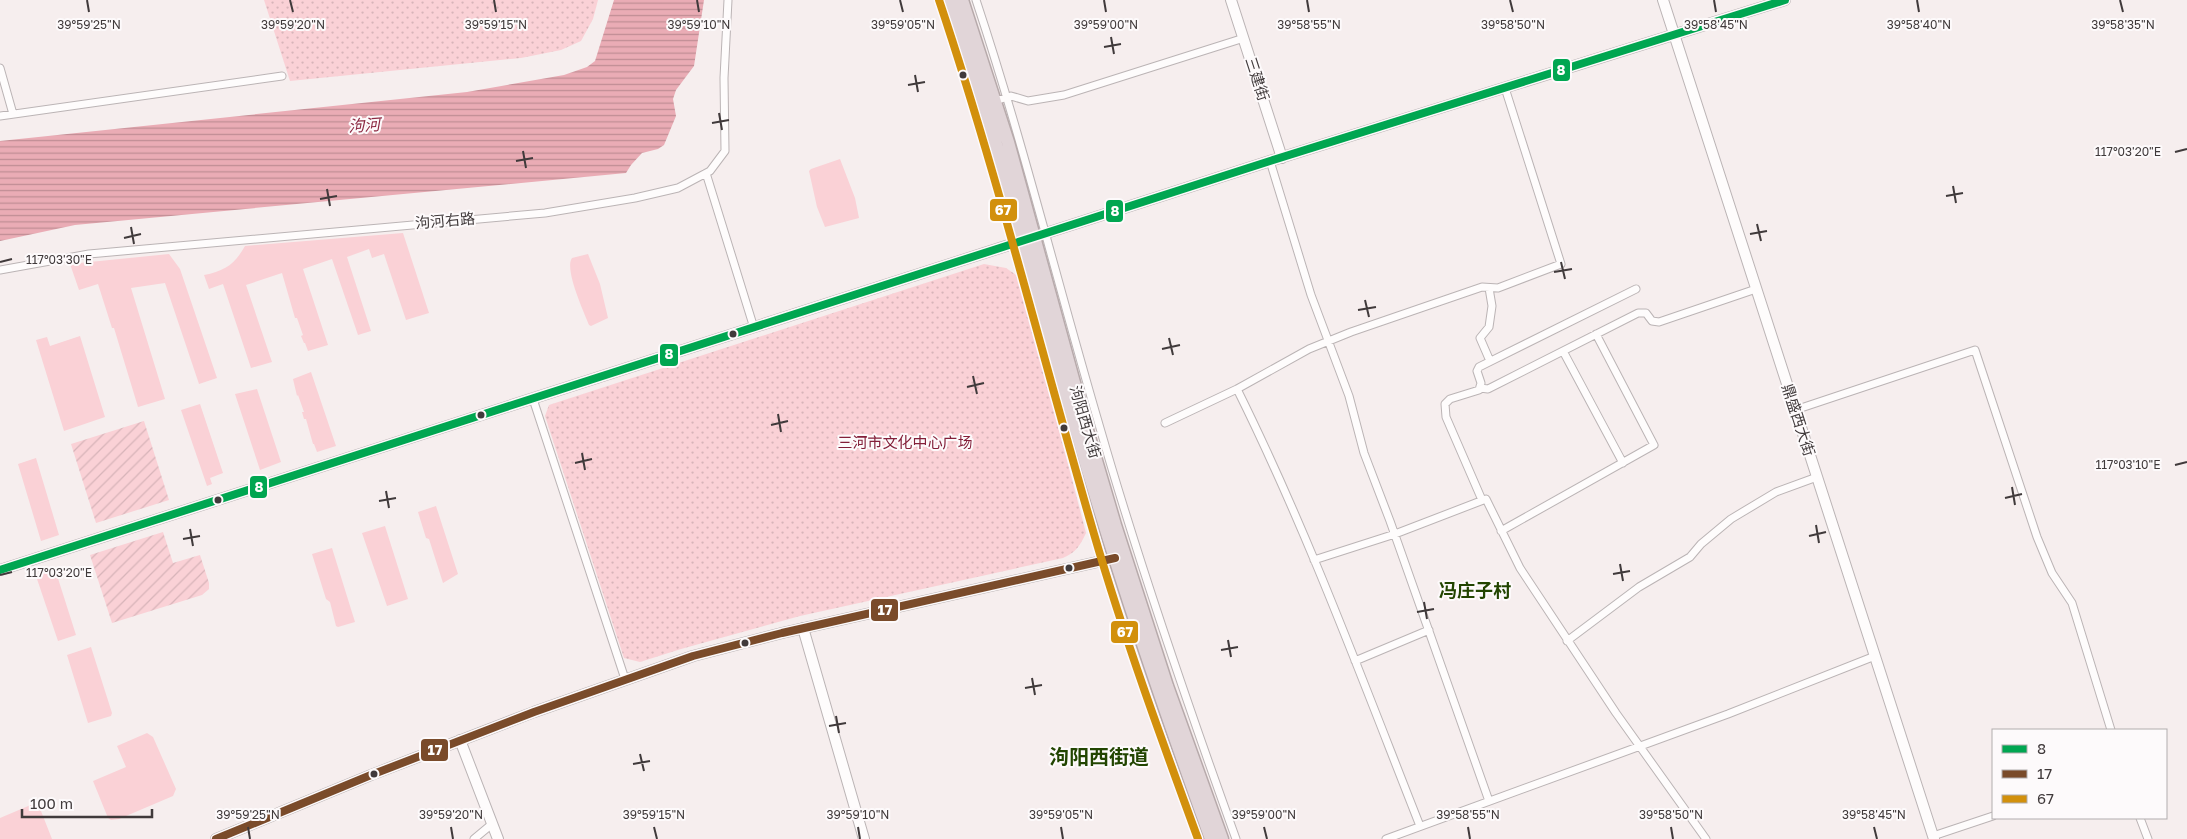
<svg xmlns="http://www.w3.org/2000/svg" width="2187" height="839" viewBox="0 0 2187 839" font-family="'Golos Text','Noto Sans SC',sans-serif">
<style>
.grass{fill:#fad1d6}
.park{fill:url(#park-dots)}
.garden{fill:url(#garden-furrows)}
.water{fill:url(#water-rules)}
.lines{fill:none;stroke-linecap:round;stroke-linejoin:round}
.street-casing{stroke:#bbb4b5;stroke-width:9}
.secondary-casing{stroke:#bbb4b5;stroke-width:12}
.highway-casing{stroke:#b7aaab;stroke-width:15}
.street{stroke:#fefcfc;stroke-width:7}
.secondary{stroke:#fefcfc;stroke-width:10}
.highway{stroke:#e1d5d8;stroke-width:12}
.bus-1-casing{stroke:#fdfafb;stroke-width:11}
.bus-2-casing{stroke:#fdfafb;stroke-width:11}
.bus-3-casing{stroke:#fdfafb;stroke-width:11}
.bus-1{stroke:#00a651;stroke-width:8}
.bus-2{stroke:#7a4b2a;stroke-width:8}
.bus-3{stroke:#d2900c;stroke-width:8}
.ticks{fill:none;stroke:#403a3b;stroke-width:2}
.bus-dot{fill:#403a3b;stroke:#fdfafb;stroke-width:2}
.labels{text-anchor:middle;stroke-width:4;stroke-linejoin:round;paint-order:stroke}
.street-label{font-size:15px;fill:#403a3b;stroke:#fdfafb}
.park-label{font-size:15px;fill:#831f39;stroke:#fdfafb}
.water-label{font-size:16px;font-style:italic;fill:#8b2740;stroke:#fdfafb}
.quarter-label{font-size:18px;font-weight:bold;fill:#224501;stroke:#fdfafb}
.district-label{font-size:20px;font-weight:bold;fill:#224501;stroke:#fdfafb}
.ticks-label{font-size:12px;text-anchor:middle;fill:#403a3b;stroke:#fdfafb;stroke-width:4;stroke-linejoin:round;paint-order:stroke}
.line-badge{stroke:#fdfafb;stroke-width:2}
.badge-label{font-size:14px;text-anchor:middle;font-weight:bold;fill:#fff}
</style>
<defs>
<pattern id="park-dots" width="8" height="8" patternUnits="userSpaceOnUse" patternTransform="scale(1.25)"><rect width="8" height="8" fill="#fad1d6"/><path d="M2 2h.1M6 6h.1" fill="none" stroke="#d7b4b9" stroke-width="1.8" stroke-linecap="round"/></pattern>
<pattern id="garden-furrows" width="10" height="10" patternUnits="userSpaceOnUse" patternTransform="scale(1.25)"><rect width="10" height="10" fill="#fad1d6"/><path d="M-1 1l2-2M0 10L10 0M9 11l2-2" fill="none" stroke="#d7b4b9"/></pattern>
<pattern id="water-rules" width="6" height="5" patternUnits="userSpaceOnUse" patternTransform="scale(1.25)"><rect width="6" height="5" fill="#eaacb5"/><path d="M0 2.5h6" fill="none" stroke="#bf8d94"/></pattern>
</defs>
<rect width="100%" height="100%" fill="#f6eeee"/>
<path class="grass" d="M840 159 855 198 859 218 825 227 817 207 809 171 811 169Z
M403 233 429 313 406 320 384 254 372 258 369 249 347 257 371 331 358 335 332 259 303 269 328 345 308 351 305 343H304L301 336 303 335 297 318H295L282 273 246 285 272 362 251 368 223 284 209 289 204 275C225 271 235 264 245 246Z
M169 254 180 269 217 378 199 384 165 283 131 288 165 399 138 407 114 328H112L98 284 79 290 70 264Z
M588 254 600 284 608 318 591 326 589 325C584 312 564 269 572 258Z
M80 336 105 417 64 431 36 340 47 337 50 346Z
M311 372 336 446 317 452 314 444H313L306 419H304L302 412H304L298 395 297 396 293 379Z
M257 389 281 462 260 470 235 394Z
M200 404 223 473 210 478 212 484 207 486 181 410Z
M36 458 59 535 41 541 18 464Z
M436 506 458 574 443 583 429 539 426 538 418 512Z
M385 526 408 599 387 606 362 533Z
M332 548 355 622 338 627 336 626 330 602 326 599 312 554Z
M55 569 76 635 58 641 37 579V574Z
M91 647 112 713 111 716 88 723 67 655Z
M147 733 153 737 176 789 173 796 119 819 111 820 108 818 93 781 126 767 117 746Z
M33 804 39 806 52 839H0V818Z"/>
<path class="park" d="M264 0H598L593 19 581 41 561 50 521 58 290 81Z
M984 264 1006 268 1019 277 1086 533C1080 546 1076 552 1063 558L800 616 681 649 640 662 624 658 545 416 549 405Z"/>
<path class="garden" d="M144 421 169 500 96 523 71 444Z
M163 532 173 563 200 555 209 583V589L202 595 112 623 90 555Z"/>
<path class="water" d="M614 0H704L694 66 676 90 673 99 676 116 664 145 658 149 642 153 631 165 626 173 75 225 0 241V141L467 92 564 75 587 67 595 61Z"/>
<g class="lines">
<g class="street-casing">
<path id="street" d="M939 0C998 176 1042 356 1094 534 1124 637 1161 738 1198 839
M976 0C1023 141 1058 286 1100 428 1140 567 1187 703 1236 839
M0 68 13 114
M995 101 1011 96 1028 101 1064 95 1244 38
M0 116 282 76
M1270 161 1311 295 1349 396 1364 453 1390 521 1489 801
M706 173 754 328
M0 270 89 254 545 213 635 198 678 188 710 171 725 151 724 78 728 0
M1489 288 1492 306 1489 327 1480 338 1490 361
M1563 351 1623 463
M1480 388 1488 389 1638 313H1646L1652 321 1659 322 1756 289
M1237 389C1307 530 1362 679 1420 826
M533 399 625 679
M1795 410 1975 350 2037 537 2052 573 2072 603 2111 730
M1165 423 1237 389 1309 349 1351 332 1482 287 1498 288 1561 264 1505 88
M1482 500 1446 417 1445 404 1450 399 1479 390 1481 383 1477 371 1479 367 1636 289
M1501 531 1654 445 1596 334
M1314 560 1395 534 1486 499 1520 568 1616 713 1706 839
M1567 641 1639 587 1690 557 1701 544 1731 519 1776 492 1817 477
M1355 661 1429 630
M2140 818 2148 839
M1933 836 1993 816
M474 839 492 824
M1386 839 1728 714 1875 656"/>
</g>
<g class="secondary-casing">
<path id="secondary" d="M1231 0 1282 158
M1663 0 1934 839
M0 570 1270 161 1785 0
M803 628 864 839
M460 740 498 839
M216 839 371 775 534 712 693 656 782 633 1115 558"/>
</g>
<g class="highway-casing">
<path id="highway" d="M951 0C999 143 1036 288 1077 432 1116 570 1163 705 1211 839
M962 0 1008 142 1087 430 1115 525 1167 686 1222 839"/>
</g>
<use href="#street" class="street"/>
<use href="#secondary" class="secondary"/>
<use href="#highway" class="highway"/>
<g class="bus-1-casing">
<path id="bus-1" d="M0 570 1270 161 1785 0"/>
</g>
<g class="bus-2-casing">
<path id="bus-2" d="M216 839 371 775 534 712 693 656 782 633 1115 558"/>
</g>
<g class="bus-3-casing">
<path id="bus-3" d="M939 0C998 176 1042 356 1094 534 1124 637 1161 738 1198 839"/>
</g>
<use href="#bus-1" class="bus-1"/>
<use href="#bus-2" class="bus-2"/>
<use href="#bus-3" class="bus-3"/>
</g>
<path class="ticks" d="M87 0 89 12M290 0 293 12M494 0 496 12M697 0 699 12M900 0 903 12M1104 0 1106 12M1307 0 1309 12M1510 0 1513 12M1714 0 1716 12M1917 0 1919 12M2120 0 2123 12M1111 37 1114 54M1104 47 1121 44M915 75 918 92M908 85 925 82M719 113 722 130M712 123 729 120M523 151 526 168M2175 152 2187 149M516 161 533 158M1953 186 1956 203M327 189 330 206M1946 196 1963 193M320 199 337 196M1757 224 1761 241M131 227 134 244M1750 234 1767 231M124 238 141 234M0 262 12 259M1561 262 1565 279M1554 272 1572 269M1365 300 1369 317M1358 310 1376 307M1169 338 1173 355M1162 349 1180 345M973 376 977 394M967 387 984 383M778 414 781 432M771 425 788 421M582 453 585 470M575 463 592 459M2175 465 2187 462M2012 487 2015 505M386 491 389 508M2005 498 2022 494M379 501 396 498M1816 525 1819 543M190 529 193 546M1809 536 1826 532M183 539 200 536M1620 564 1623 581M1613 574 1630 571M0 575 12 572M1424 602 1427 619M1417 612 1434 609M1228 640 1231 657M1221 650 1238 647M1032 678 1035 695M1025 688 1042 685M836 716 839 733M829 726 846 723M640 754 644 771M633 764 650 761M248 827 250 839M451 827 453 839M654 827 657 839M858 827 860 839M1061 827 1063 839M1264 827 1267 839M1468 827 1470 839M1671 827 1673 839M1874 827 1877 839"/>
<g class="bus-dot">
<circle cx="963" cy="75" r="4.5"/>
<circle cx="733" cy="334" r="4.5"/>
<circle cx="481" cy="415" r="4.5"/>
<circle cx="1064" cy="428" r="4.5"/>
<circle cx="218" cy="500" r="4.5"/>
<circle cx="1069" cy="568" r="4.5"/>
<circle cx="745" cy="643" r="4.5"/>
<circle cx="374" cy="774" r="4.5"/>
</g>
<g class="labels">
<g class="street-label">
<text transform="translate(1257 79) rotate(72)" y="5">三建街</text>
<text transform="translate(445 221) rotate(-5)" y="5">泃河右路</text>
<text transform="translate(1798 420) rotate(72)" y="5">鼎盛西大街</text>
<text transform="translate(1085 422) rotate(74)" y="5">泃阳西大街</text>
</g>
<g class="park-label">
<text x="905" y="448">三河市文化中心广场</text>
</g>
<g class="water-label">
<text transform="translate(364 125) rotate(-4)" y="6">泃河</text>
</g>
<g class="quarter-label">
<text x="1475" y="597">冯庄子村</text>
</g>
<g class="district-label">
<text x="1099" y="764">泃阳西街道</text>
</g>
</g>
<g class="ticks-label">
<text x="89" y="29">39°59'25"N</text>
<text x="293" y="29">39°59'20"N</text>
<text x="496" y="29">39°59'15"N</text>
<text x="699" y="29">39°59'10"N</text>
<text x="903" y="29">39°59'05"N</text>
<text x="1106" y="29">39°59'00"N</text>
<text x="1309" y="29">39°58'55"N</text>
<text x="1513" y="29">39°58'50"N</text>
<text x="1716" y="29">39°58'45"N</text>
<text x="1919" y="29">39°58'40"N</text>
<text x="2123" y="29">39°58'35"N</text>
<text x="2128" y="156">117°03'20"E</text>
<text x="59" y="264">117°03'30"E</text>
<text x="2128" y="469">117°03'10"E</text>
<text x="59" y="577">117°03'20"E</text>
<text x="248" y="819">39°59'25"N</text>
<text x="451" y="819">39°59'20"N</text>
<text x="654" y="819">39°59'15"N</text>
<text x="858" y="819">39°59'10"N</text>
<text x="1061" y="819">39°59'05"N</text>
<text x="1264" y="819">39°59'00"N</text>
<text x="1468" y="819">39°58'55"N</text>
<text x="1671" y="819">39°58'50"N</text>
<text x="1874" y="819">39°58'45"N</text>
</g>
<g class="line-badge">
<rect x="1552" y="58" width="19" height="24" rx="5" fill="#00a651"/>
<rect x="989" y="198" width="29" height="24" rx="5" fill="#d2900c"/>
<rect x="1105" y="199" width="19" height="24" rx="5" fill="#00a651"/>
<rect x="659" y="343" width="20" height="24" rx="5" fill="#00a651"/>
<rect x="249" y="475" width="19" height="24" rx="5" fill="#00a651"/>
<rect x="870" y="598" width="29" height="24" rx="5" fill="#7a4b2a"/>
<rect x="1110" y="620" width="29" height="24" rx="5" fill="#d2900c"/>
<rect x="420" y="738" width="29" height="24" rx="5" fill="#7a4b2a"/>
</g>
<g class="badge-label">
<text x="1561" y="75">8</text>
<text x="1003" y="215">67</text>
<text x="1115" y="216">8</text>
<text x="669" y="359">8</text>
<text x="259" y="492">8</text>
<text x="885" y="615">17</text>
<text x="1125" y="637">67</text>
<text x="435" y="755">17</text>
</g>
<rect x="1992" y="729" width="175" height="90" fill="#fdfafb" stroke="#b1adae"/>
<rect x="2002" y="745" width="25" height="8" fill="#00a651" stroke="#b1adae"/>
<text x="2037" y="754" font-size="15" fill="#403a3b">8</text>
<rect x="2002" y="770" width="25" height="8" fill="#7a4b2a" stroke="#b1adae"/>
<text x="2037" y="779" font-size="15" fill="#403a3b">17</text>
<rect x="2002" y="795" width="25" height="8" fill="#d2900c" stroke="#b1adae"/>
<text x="2037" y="804" font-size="15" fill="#403a3b">67</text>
<path d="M22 809v8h130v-8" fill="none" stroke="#403a3b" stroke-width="2.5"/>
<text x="30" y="809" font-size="15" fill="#403a3b" stroke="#fdfafb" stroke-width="4" paint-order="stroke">100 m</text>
</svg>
